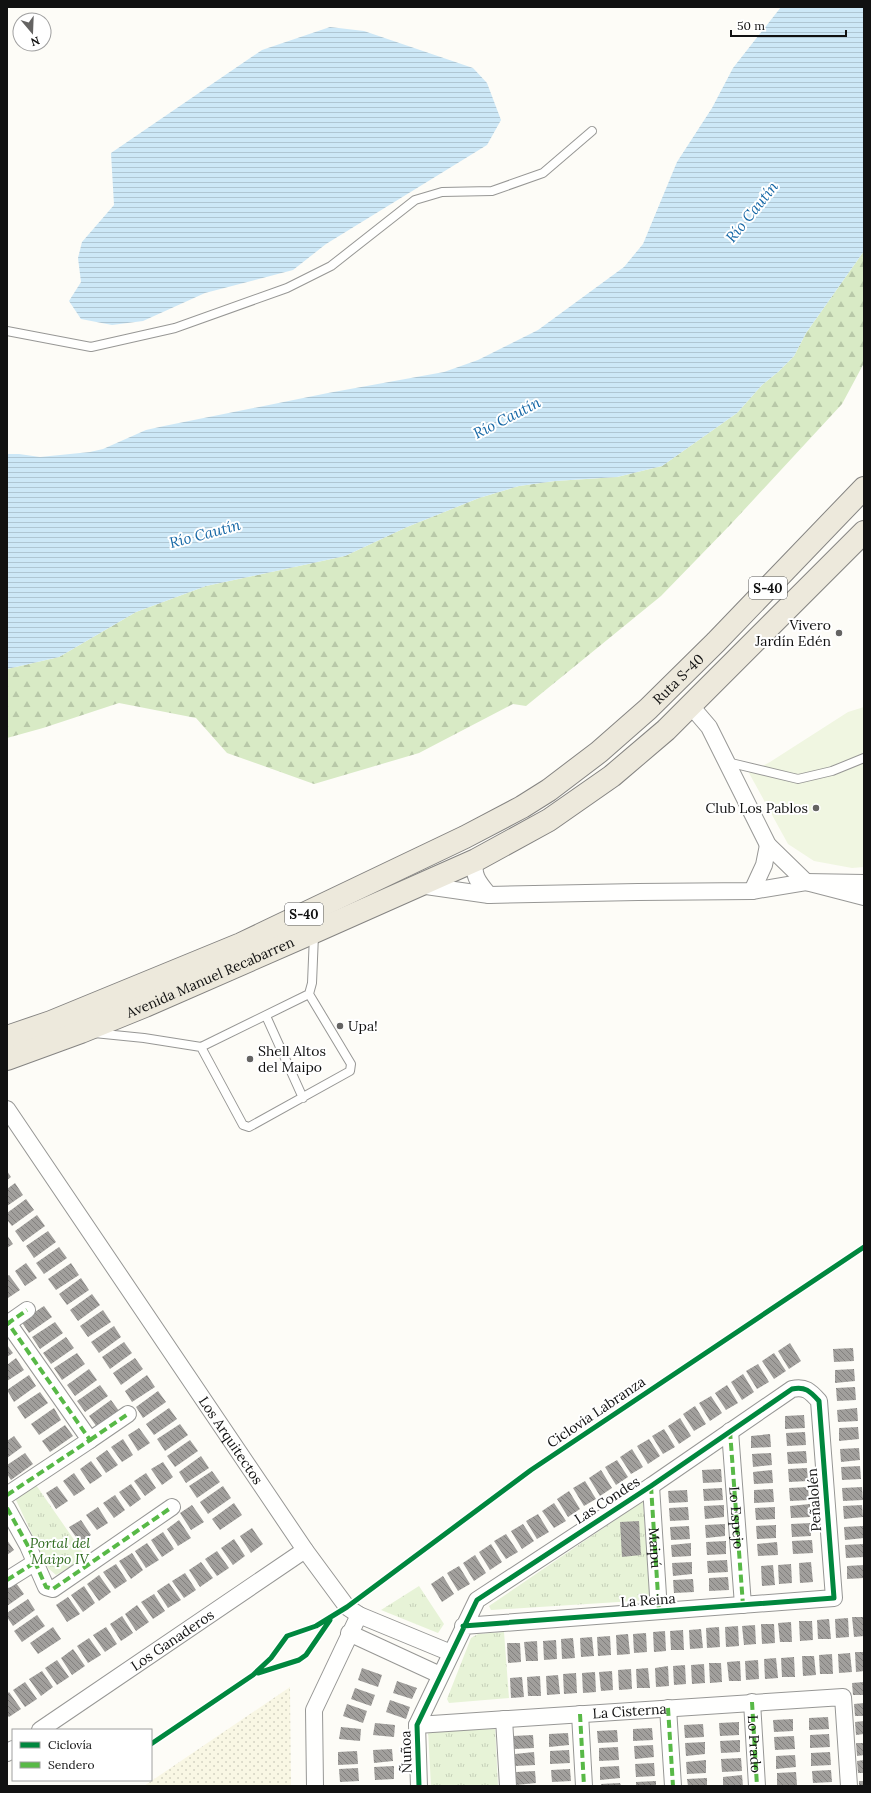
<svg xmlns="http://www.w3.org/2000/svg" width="871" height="1793" viewBox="0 0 871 1793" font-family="Lora,serif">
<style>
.farmland{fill:url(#farmland-dots)}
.forest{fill:url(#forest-firs)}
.park{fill:url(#park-tufts)}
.pitch{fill:#f0f6e1}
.water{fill:url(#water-rules)}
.building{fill:url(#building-back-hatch)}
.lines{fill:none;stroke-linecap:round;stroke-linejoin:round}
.service-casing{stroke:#979795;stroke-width:10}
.minor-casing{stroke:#979795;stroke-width:18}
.primary-casing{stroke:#858482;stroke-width:24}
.service{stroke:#fffffe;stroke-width:8}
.minor{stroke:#fffffe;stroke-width:16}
.primary{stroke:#ede9dc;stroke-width:22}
.quiet{stroke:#58b947;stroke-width:4;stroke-dasharray:8 4;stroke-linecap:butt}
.cycleway-casing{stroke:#fff;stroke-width:8}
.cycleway{stroke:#00873e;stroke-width:5}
.poi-dot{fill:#646362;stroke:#fff;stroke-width:1.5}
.labels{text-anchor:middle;stroke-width:4;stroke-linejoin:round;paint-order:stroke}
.shield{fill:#fff;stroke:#585858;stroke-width:1}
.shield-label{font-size:13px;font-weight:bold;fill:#111}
.poi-label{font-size:14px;fill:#111;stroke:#fff;text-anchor:end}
.street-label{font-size:14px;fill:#111;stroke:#fff}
.park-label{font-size:14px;font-style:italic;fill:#2f6b1f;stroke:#fff}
.water-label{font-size:15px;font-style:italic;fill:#1768a6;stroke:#fff}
</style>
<defs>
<pattern id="farmland-dots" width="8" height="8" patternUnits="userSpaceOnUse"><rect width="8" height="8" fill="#f9f7e4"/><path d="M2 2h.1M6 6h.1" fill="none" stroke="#d4d3c3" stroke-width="1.8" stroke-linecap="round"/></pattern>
<pattern id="forest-firs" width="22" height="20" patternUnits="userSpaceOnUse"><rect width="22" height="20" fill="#d8eac5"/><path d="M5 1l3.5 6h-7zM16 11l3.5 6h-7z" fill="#b8c8a8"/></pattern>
<pattern id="park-tufts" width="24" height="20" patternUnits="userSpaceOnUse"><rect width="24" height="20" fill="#e7f3d7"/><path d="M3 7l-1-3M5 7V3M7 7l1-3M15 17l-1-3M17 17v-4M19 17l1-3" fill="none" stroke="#c5cfb8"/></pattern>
<pattern id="water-rules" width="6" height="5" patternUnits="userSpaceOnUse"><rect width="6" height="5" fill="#cde8f7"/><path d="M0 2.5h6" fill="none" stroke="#afc6d3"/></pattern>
<pattern id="building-back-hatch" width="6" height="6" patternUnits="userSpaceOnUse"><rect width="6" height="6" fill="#a19f9c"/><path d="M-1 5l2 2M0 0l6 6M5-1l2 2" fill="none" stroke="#82807e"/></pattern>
</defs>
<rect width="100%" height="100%" fill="#fdfcf7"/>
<path class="farmland" d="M290 1687 291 1786H144Z"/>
<path class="forest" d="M864 251V363L842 404 731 524 661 596 526 706 513 704 419 753 314 784 227 753 196 718 119 703 43 728 7 738V669L59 657 136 612 206 586 345 556 407 527 479 498 519 486 555 481 617 477 662 466 737 413 762 385 778 372 794 356 806 333Z"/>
<path class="park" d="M36 1485 86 1557 85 1559 56 1575 48 1568 16 1500 17 1497Z
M643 1501 650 1600 491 1610 489 1606Z
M419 1586 444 1624 438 1633 381 1610Z
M504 1632 509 1698 449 1703 447 1699 471 1638 478 1634Z
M495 1726 498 1786H431L428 1730Z"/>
<path class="pitch" d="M864 707V867L852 868 814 861 788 844 749 773 770 762 848 712Z"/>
<path class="water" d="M781 7H864V251L806 333 794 356 778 372 762 385 737 413 662 466 617 477 555 481 519 486 479 498 407 527 345 556 206 586 136 612 59 657 7 669V454H19L40 457 90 452 103 449 146 430 164 426 328 393 444 372 478 360 538 330 624 267 643 244 677 162 712 108 733 68Z
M330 27 364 31 473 68 487 83 501 120 487 145 326 244 293 270 205 293 143 321 112 325 81 319 69 301 81 282 78 258 82 242 114 205 111 153 262 50Z"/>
<path class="building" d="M7 1171 11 1177 7 1180Z
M15 1183 23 1195 7 1206V1189Z
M26 1199 34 1210 12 1226 7 1220V1213Z
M37 1215 45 1226 23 1242 15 1231Z
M48 1231 56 1242 34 1258 26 1246Z
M7 1235 13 1244 7 1248Z
M59 1247 67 1258 44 1274 36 1263Z
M26 1263 37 1278 25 1286 15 1271Z
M71 1263 79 1275 56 1290 48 1279Z
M9 1275 20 1290 8 1298 7 1295V1276Z
M81 1278 89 1290 67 1305 59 1294Z
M92 1294 100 1305 78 1321 70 1310Z
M44 1306 52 1317 29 1333 21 1321Z
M103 1310 111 1322 88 1337 80 1326Z
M55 1322 63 1333 40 1349 32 1337Z
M114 1326 121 1337 99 1353 91 1342Z
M66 1337 74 1348 51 1364 43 1353Z
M124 1342 132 1353 110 1369 102 1357Z
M790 1343 801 1361 789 1369 778 1351Z
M7 1345 13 1353 7 1357Z
M853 1348 854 1361 834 1362 833 1349Z
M77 1353 85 1364 62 1380 54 1368Z
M774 1353 786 1371 774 1379 762 1361Z
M16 1358 24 1370 7 1381V1365Z
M135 1358 143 1369 121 1385 113 1373Z
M758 1364 769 1382 757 1389 746 1371Z
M89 1369 97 1380 75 1396 67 1385Z
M854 1369 855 1381 835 1383V1370Z
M743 1374 754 1392 742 1400 731 1382Z
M29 1375 36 1386 14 1402 7 1390Z
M147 1375 155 1387 132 1402 125 1391Z
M100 1385 108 1396 85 1412 77 1401Z
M727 1385 738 1403 726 1410 715 1393Z
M855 1387 856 1400 837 1401 836 1388Z
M158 1391 166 1402 143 1418 136 1407Z
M40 1392 48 1403 25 1419 17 1407Z
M711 1396 722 1413 710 1421 699 1403Z
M111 1400 119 1411 97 1427 89 1416Z
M695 1406 706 1424 694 1431 683 1414Z
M54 1408 61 1420 39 1435 31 1424Z
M169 1408 177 1419 154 1435 146 1424Z
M857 1408 858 1421 838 1422 837 1410Z
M804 1415 805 1428 785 1429V1416Z
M680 1418 691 1436 679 1444 668 1426Z
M180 1424 188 1435 165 1451 157 1439Z
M65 1425 73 1436 50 1452 42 1441Z
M858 1427 859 1439 839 1441V1428Z
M139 1428 150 1443 138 1451 128 1435Z
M664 1429 675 1447 663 1454 652 1436Z
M805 1432 806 1445 787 1446 786 1433Z
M770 1434 771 1447 751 1448V1436Z
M14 1436 22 1447 7 1458V1441Z
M123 1439 133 1455 122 1462 111 1447Z
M649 1439 660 1456 648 1464 637 1446Z
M190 1440 198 1451 175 1467 167 1456Z
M859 1448 860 1460 841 1462 840 1449Z
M632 1449 643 1467 631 1474 620 1457Z
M107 1450 118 1465 106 1473 96 1458Z
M806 1451 807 1463 788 1464 787 1452Z
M25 1453 33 1464 11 1480 7 1474V1465Z
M771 1453 772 1465 753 1467 752 1454Z
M201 1456 209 1468 186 1483 179 1472Z
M617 1460 628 1477 616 1485 605 1467Z
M91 1461 102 1476 90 1484 80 1469Z
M163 1462 173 1477 162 1485 151 1469Z
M860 1466 861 1479 842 1480 841 1467Z
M807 1468 808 1481 789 1482 788 1469Z
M721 1469 722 1482 703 1483 702 1470Z
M601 1470 612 1488 600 1496 589 1478Z
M772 1470 773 1483 754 1484 753 1472Z
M212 1471 220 1482 197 1498 189 1486Z
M74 1473 85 1489 74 1496 63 1481Z
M146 1473 156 1488 145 1496 134 1481Z
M585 1481 596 1499 584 1506 573 1488Z
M131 1484 141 1499 130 1507 119 1492Z
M57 1486 68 1501 56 1509 46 1493Z
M223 1486 231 1498 208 1514 200 1502Z
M808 1487 809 1500 790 1501 789 1488Z
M862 1487 863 1500 843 1501 842 1488Z
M722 1488 723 1500 704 1501 703 1489Z
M773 1489 774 1502 754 1503V1490Z
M687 1490 688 1502 669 1503 668 1491Z
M569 1491 580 1509 568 1517 557 1499Z
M115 1495 125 1510 114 1518 103 1503Z
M234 1503 242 1515 220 1530 212 1519Z
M554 1503 566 1521 554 1528 542 1511Z
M810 1504V1517L791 1518 790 1506Z
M192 1505 204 1522 191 1530 180 1513Z
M724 1505V1517L705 1519 704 1506Z
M862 1505 863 1517 844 1519 843 1506Z
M98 1507 108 1523 97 1530 86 1515Z
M688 1507 689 1520 670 1521 669 1508Z
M775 1507V1519L756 1520 755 1508Z
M538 1514 549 1532 537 1539 526 1521Z
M81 1520 91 1535 80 1543 69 1527Z
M179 1520 191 1538 178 1546 167 1529Z
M639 1521 641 1555 622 1557 620 1522Z
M811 1523V1536L792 1537 791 1524Z
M523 1524 534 1541 522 1549 511 1531Z
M725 1524V1536L706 1538 705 1525Z
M776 1525V1538L757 1539 756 1526Z
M689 1526 690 1539 671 1540 670 1527Z
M863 1526 864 1538 845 1540 844 1527Z
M252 1528 263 1544 251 1553 240 1536Z
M163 1532 174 1549 162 1557 151 1540Z
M506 1534 518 1552 506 1559 494 1541Z
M234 1539 245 1556 233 1565 221 1548Z
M7 1540 14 1550 7 1555Z
M812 1540 813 1553 793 1554 792 1541Z
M726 1541V1554L707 1555 706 1542Z
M777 1542 778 1555 758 1556 757 1544Z
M147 1543 159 1560 146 1568 135 1551Z
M691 1543V1556L672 1557 671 1545Z
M491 1544 502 1562 490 1570 479 1552Z
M864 1544V1557L846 1558 845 1545Z
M217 1551 229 1568 217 1576 205 1559Z
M132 1553 143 1570 131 1579 119 1561Z
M475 1555 486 1573 474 1581 463 1563Z
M727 1560 728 1572 708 1573 707 1561Z
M201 1562 213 1578 200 1587 189 1570Z
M692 1562V1574L673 1576 672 1563Z
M811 1562 813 1582 800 1583 799 1563Z
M116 1564 127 1581 115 1589 103 1572Z
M791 1564 792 1583 779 1584 778 1565Z
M773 1565 775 1585 762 1586 761 1566Z
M864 1565V1578L847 1579V1566Z
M459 1566 470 1584 458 1591 447 1573Z
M185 1573 196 1590 184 1598 172 1581Z
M99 1575 111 1592 99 1601 87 1584Z
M443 1576 454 1594 442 1602 431 1584Z
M728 1577 729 1590 709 1591V1578Z
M693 1579 694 1592 674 1593 673 1580Z
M16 1583 24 1594 7 1606V1589Z
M169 1583 181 1600 168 1608 157 1591Z
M84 1586 95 1603 83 1612 71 1595Z
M154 1594 165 1611 153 1619 141 1602Z
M68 1597 80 1614 67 1622 56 1605Z
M28 1599 35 1610 13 1626 7 1617V1613Z
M137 1605 149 1622 136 1631 125 1614Z
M37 1615 45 1626 22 1642 14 1631Z
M122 1616 133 1633 121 1641 110 1624Z
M852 1617H864V1636L854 1637Z
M848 1618 849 1637 836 1638 835 1619Z
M829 1619 831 1639H818L817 1620Z
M799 1621H812L813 1640 800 1641Z
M791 1622 792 1642H780L778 1623Z
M761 1624H774L775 1643 762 1644Z
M755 1625 756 1644 744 1645 742 1626Z
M738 1626 739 1646 726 1647 725 1627Z
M53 1627 61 1639 38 1654 30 1643Z
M106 1627 117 1644 105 1652 93 1635Z
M719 1627 720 1647 707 1648 706 1628Z
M701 1629 703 1648 690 1649 689 1630Z
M683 1630 684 1650H671L670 1631Z
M665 1631 666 1651 654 1652 653 1632Z
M646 1633 647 1652 634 1653 633 1634Z
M628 1634 630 1654 617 1655 616 1635Z
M610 1636 611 1655 598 1656 597 1637Z
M592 1637 594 1656 581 1657 580 1638Z
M89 1638 101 1655 88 1663 77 1646Z
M573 1638 575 1658 562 1659 561 1639Z
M556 1640 557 1659 544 1660 543 1641Z
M537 1641 538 1661H526L524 1642Z
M507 1643H520L521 1662 508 1663Z
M73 1649 85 1666 72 1675 61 1658Z
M855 1652H864V1671L856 1672Z
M850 1653 852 1672 839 1673 838 1654Z
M832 1654 833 1674H820L819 1655Z
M802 1656H814L816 1675 803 1676Z
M794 1657 795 1677H782L781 1658Z
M776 1658 778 1678 765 1679 764 1659Z
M57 1660 69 1677 57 1685 45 1668Z
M758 1660 759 1679 746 1680 745 1661Z
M740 1661 741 1681H729L727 1662Z
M709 1663H721L722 1682 710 1683Z
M704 1664 705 1683 692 1684 691 1665Z
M685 1665 686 1684 674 1685 673 1666Z
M668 1666 669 1686 656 1687 655 1668Z
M362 1668 382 1675 378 1687 358 1680Z
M648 1668 650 1688H637L636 1669Z
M631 1669 632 1689 619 1690 618 1670Z
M42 1671 53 1687 41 1696 29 1679Z
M612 1671 613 1690 601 1691 599 1672Z
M595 1672 596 1692 583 1693 582 1673Z
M576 1673 577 1693 564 1694 563 1674Z
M558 1675 560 1694 547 1695 546 1676Z
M540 1676 541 1696H528L527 1677Z
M522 1677 524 1697 511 1698 510 1678Z
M397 1681 417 1688 412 1699 393 1693Z
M25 1682 37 1699 25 1707 13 1690Z
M864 1682V1695H853L852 1683Z
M355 1688 375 1695 371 1706 351 1699Z
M9 1692 21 1709 9 1717 7 1715V1694Z
M390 1700 410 1707 406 1719 386 1712Z
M864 1703V1716H855L854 1704Z
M347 1704 367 1711 363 1723 343 1716Z
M828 1717 829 1729 809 1730V1718Z
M793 1719V1731L774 1732 773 1720Z
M864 1721V1734L856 1735 855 1722Z
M739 1722V1735L720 1736 719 1723Z
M375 1723 395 1725 394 1737 373 1735Z
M703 1724 704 1737 685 1738 684 1725Z
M341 1727 361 1729 360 1741 339 1739Z
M652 1728 653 1740 633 1741V1729Z
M617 1730 618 1742 598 1743 597 1731Z
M568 1733 569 1745 549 1747V1734Z
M829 1734 830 1747 810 1748V1735Z
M533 1735 534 1748 514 1749 513 1736Z
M794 1736 795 1749 775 1750 774 1737Z
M740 1740V1752L721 1753 720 1741Z
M705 1742V1754L686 1756 685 1743Z
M856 1743H864V1755L857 1756Z
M653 1745 654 1757 635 1759 634 1746Z
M618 1747 619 1760 599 1761V1748Z
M392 1749 393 1761 374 1763 373 1750Z
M569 1750 570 1763 550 1764V1751Z
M357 1751 358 1764 338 1765V1752Z
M534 1752 535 1765 515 1766V1754Z
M830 1752 831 1765 811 1766V1753Z
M795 1755 796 1767 776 1769V1756Z
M741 1758 742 1771 722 1772 721 1759Z
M706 1760V1773L687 1774 686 1762Z
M864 1760V1773H858L857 1761Z
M654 1763 655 1776 636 1777 635 1764Z
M394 1766V1779L375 1780 374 1767Z
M619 1766 620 1778 600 1780V1767Z
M358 1768 359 1781 340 1782 339 1769Z
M570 1769 571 1781 552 1782 551 1770Z
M831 1770 832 1782 813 1783 812 1771Z
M535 1771 536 1783 516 1785V1772Z
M796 1772 797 1785 777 1786V1773Z
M742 1775 743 1786H723V1777Z
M707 1778V1786H688L687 1779Z
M656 1781V1786H636V1782Z
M859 1781H864V1786H859Z
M620 1783 621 1786H601V1784Z"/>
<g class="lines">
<g class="service-casing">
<path id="service" d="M7 331 91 347 175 328 287 288 331 266 415 200 442 192 492 191 543 173 592 131
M727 762 798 779 832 771 864 758
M266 1016 303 1098
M94 1033 144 1038 201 1047 309 994 312 983 314 935
M201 1047 243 1125 249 1127 350 1071 351 1064 309 994"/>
</g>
<g class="minor-casing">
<g id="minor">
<path d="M691 706 709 727 768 845 806 882 864 897"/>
<path d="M476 860C471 875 480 884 489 895"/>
<path d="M419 885 489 895 638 892 752 891 806 882 864 883"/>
<path d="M752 891 764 865 768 845"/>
<path id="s1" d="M7 1109 305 1550 347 1607 359 1615 451 1653"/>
<path d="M7 1324 27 1310"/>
<path d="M730 1431 743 1605"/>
<path d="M90 1440 128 1414"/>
<path d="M651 1486 659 1611"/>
<path d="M7 1495 90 1440 8 1323"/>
<path d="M7 1508 28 1546 46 1587 53 1589 172 1507"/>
<path d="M7 1580 34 1563"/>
<path d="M349 1633 440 1675"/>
<path id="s2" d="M752 1702 757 1786"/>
<path d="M668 1708 673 1786"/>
<path d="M580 1714 584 1786"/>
<path d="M504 1719 508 1786"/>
<path id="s3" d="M417 1725 843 1697 849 1786"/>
<path id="s4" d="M40 1730 305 1550"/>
<path d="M7 1753 13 1749"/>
<path d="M315 1786 314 1710 359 1615"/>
<path d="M419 1786 417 1725 477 1600 651 1486 792 1389C805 1386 810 1391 819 1401L834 1598 463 1626"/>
</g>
</g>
<g class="primary-casing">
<g id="primary">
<path id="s5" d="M7 1037 51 1022 241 944 465 837 522 807 549 790 599 752 648 709 716 642 864 488"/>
<path id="s6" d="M7 1059 81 1032 145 1006 314 932 476 860 549 820 612 776 666 730 864 532"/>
</g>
</g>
<use href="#service" class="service"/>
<use href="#minor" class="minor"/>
<use href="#primary" class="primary"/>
<g class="quiet">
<path d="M7 1324 27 1310"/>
<path id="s7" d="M730 1431 743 1605"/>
<path d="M90 1440 128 1414"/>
<path id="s8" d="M651 1486 659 1611"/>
<path d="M7 1495 90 1440 8 1323"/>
<path d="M7 1508 28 1546 46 1587 53 1589 172 1507"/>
<path d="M7 1580 34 1563"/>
<path d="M752 1702 757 1786"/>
<path d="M668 1708 673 1786"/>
<path d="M580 1714 584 1786"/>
</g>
<g class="cycleway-casing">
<path id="cycleway" d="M258 1673 299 1660 306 1655 330 1620
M151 1744 253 1675 271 1658 287 1636 316 1626 347 1607 531 1470 864 1247
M419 1786 417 1725 477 1600 651 1486 792 1389C805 1386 810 1391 819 1401L834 1598 463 1626"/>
</g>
<use href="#cycleway" class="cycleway"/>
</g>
<g class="poi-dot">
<circle cx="839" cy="633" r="4"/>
<circle cx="816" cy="808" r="4"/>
<circle cx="340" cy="1026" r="4"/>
<circle cx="250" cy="1059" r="4"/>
</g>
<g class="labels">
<g class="shield">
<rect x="749" y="577" width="38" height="22" rx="3"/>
<rect x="285" y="903" width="38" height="22" rx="3"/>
</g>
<g class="shield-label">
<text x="768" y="593">S-40</text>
<text x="304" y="919">S-40</text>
</g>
<g class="poi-label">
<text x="831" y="630">Vivero<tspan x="831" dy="16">Jardín Edén</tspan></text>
<text x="808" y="813">Club Los Pablos</text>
<text x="348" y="1031" text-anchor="start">Upa!</text>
<text x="258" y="1056" text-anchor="start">Shell Altos<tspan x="258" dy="16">del Maipo</tspan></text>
</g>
<g class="street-label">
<text dy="5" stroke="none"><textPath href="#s5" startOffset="767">Ruta S-40</textPath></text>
<text dy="5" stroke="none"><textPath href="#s6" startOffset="219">Avenida Manuel Recabarren</textPath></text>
<text transform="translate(596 1412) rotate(-34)" y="5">Ciclovia Labranza</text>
<text dy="5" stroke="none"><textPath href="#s1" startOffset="400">Los Arquitectos</textPath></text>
<text transform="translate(607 1500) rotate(-33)" y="5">Las Condes</text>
<text transform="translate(814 1500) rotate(-94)" y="5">Peñalolén</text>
<text dy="5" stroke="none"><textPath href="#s7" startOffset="87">Lo Espejo</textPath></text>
<text dy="5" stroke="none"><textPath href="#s8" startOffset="62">Maipú</textPath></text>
<text transform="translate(648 1600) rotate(-4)" y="5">La Reina</text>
<text dy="5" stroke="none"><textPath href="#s4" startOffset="160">Los Ganaderos</textPath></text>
<text dy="5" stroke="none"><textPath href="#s3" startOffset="213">La Cisterna</textPath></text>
<text dy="5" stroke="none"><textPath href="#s2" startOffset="42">Lo Prado</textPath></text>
<text transform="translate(406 1752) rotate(-92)" y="5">Ñuñoa</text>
</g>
<g class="park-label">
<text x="60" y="1548">Portal del<tspan x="60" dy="16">Maipo IV</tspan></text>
</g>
<g class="water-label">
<text transform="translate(752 212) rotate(-51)" y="5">Río Cautín</text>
<text transform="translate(507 418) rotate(-27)" y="5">Río Cautín</text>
<text transform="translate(205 534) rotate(-15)" y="5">Río Cautín</text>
</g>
</g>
<rect width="871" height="1793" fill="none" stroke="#111111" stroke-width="16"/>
<rect x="12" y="1729" width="140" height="52" fill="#ffffff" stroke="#a0a0a0"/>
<rect x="20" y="1742" width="20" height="6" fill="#00873e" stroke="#a0a0a0"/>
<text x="48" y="1749" font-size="12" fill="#111111">Ciclovía</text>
<rect x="20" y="1762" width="20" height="6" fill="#58b947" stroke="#a0a0a0"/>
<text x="48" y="1769" font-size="12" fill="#111111">Sendero</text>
<g transform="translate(32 32) rotate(161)"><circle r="19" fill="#ffffff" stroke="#a0a0a0"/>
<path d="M0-3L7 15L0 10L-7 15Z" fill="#646362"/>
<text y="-6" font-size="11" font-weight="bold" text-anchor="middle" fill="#111111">N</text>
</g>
<path d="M731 30v6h115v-6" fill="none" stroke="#111111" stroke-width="2"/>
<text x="737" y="30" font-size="12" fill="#111111" stroke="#ffffff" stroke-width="3" paint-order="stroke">50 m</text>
</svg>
